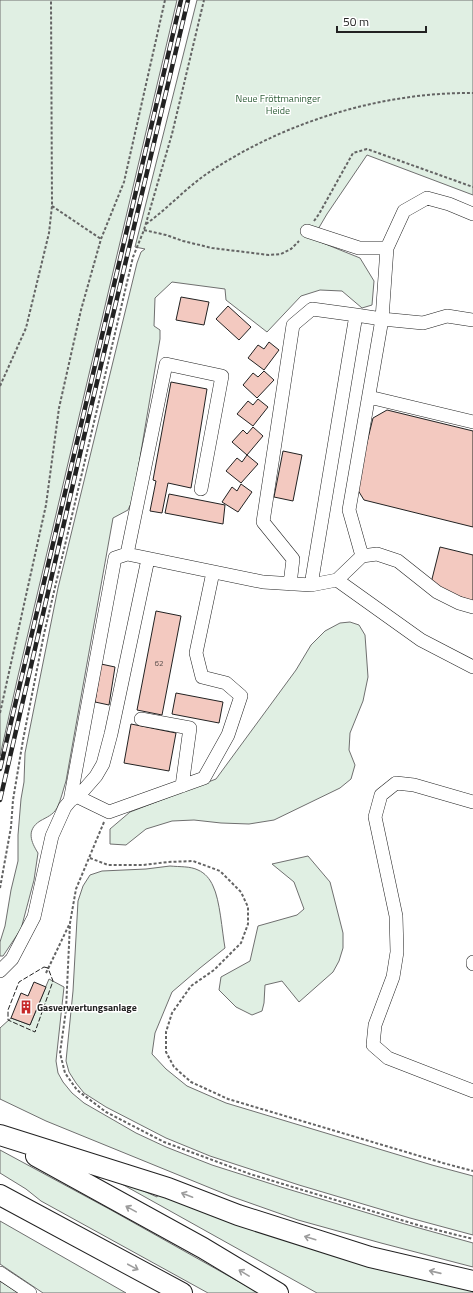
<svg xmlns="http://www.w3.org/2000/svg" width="473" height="1293" viewBox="0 0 473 1293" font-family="'Titillium Web',sans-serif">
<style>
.green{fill:#e0efe3;stroke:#6f6f6f}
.building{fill:#f3c9c0;stroke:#222}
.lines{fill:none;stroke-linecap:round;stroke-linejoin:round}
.minor-casing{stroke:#222;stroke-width:14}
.highway-casing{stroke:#222;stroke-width:22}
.path{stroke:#646464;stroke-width:2;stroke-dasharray:3 2;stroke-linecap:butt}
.minor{stroke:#fff;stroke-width:13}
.highway{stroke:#fff;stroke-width:20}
.rail-casing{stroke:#222;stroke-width:4.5}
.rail{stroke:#fff;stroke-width:3;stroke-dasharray:9;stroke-linecap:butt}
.fence{stroke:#222;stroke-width:1;stroke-dasharray:5 2;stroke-linecap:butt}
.oneway{stroke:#9c9c9c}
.labels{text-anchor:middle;stroke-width:3;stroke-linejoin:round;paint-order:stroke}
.number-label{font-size:8px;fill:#564c4a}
.park-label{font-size:10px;fill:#2f5e38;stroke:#fff}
.poi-label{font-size:10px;font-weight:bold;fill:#222;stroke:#fff;text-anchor:start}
</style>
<rect width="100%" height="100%" fill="#fff"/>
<path class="green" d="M0 0H177L18 676 0 756Z
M197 0H473V195L367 155 327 214 317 231 313 239 360 258 374 281 372 305 362 308 342 291 320 290 301 296 267 332 226 300 225 289 172 282 155 298 154 326 160 330V339L133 499 128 510 113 518 66 781C63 790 61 800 57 808 53 815 47 817 40 821 26 830 31 842 38 853L34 880 21 929 3 956H0V942L5 926 11 890 18 861V835L21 799 24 782 25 753 58 588 137 263 141 252 145 249 135 247Z
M350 622 359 625 365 635 368 677 363 701 350 733 349 750 355 765 351 779 340 788 274 820 249 824 221 823 194 820 172 821 146 829 126 845 110 844V829L130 812 216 779 296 670 311 645 325 631 340 623Z
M308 856 330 882 343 933V948L339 961 333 972 299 1002 282 981 265 985 264 1003 262 1011 252 1015 236 1007 219 990 221 977 250 961 258 926 297 915 304 909 294 882 272 864Z
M170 866C180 867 190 866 198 870 205 873 210 879 213 886 220 900 222 931 225 948L200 968 172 992 155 1033 152 1054 166 1069 187 1086 226 1103 432 1165 473 1176V1235L410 1218 299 1185 210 1156 166 1138 106 1107 84 1093 76 1083 69 1072 66 1061 73 991 78 901 83 886 90 875 102 871 146 869Z
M49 979 64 987 56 1061 58 1073 63 1082 72 1093 84 1103 136 1133 166 1147 212 1165 281 1187 401 1223 473 1243V1267L381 1243 298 1220 230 1196 46 1121 0 1099V1028L11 1018 30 1025Z
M0 1150 111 1210 259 1293H208L41 1201 26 1189 0 1173Z
M111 1178 124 1182 157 1197 159 1191 473 1287V1293H317Z
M0 1221 126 1293H43L0 1264Z
M0 1281 18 1293H0Z"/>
<path class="building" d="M181 297 209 302 204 325 176 320Z
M228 306 251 327 239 340 216 319Z
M269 342 279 350 264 370 248 358 258 345 264 349Z
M264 371 274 380 257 398 243 385 253 373 258 377Z
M171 382 207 389 191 488 168 483 162 513 150 511 156 481 153 480Z
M258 399 268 407 253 426 237 414 248 401 253 405Z
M387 410 473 431V527L364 500 356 487 373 418Z
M253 427 263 436 247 455 232 442 243 430 247 434Z
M283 451 302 455 293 501 274 497Z
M247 455 258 464 241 483 226 471 237 458 242 462Z
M241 484 252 492 238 512 222 502 232 487 237 491Z
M169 494 225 505 223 524 165 513Z
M440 547 473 555V601L452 594 431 583Z
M156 611 181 616 162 715 137 710Z
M101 664 115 667 109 705 95 702Z
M176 693 223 702 219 723 172 714Z
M131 724 176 733 169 771 124 763Z
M34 982 46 987 30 1025 11 1018 21 993 28 996Z"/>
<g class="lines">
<g class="minor-casing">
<path id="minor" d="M307 231 359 248H387L404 211 427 198 449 204 473 214
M387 248 382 319 423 323 447 316 473 320
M356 315 382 319 349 510 362 556
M369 397 473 422
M127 554 166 364 222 376 201 489
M337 580 421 640 473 667
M290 584 293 559 263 522 293 325 312 309 356 315 311 585
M141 719 190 728 182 786
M76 796 109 812 204 778 228 735 241 696 226 683 202 677 196 653 213 572
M70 801 82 792 96 776 103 764 111 734 148 559
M473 802 414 785 396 783 381 795 375 817 396 916 397 952 393 977 375 1025 373 1045 388 1058 473 1091
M473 962V964
M0 971 12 959 34 917 52 836 65 807 70 801 115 558 127 554 263 582 311 585 337 580 362 556 377 554 398 561 437 592 459 603 473 607
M0 1273 30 1293"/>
</g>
<g class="highway-casing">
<path id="highway" d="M0 1135 168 1188 238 1215 370 1257 473 1281
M36 1156 203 1248 278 1293
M0 1195 182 1293"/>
</g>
<path class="path" d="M52 206 101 239
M314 221 319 214 353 153 367 149 473 187
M146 224C167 209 184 190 205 175 281 123 380 92 473 93
M144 230 166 235 183 241 212 248 269 255 281 254 291 249 299 241
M0 386 26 328 49 233 52 206 51 0
M0 713 46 505 59 408 81 310 101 239 124 182 165 0
M104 822 76 889 70 923 66 1010 60 1053 65 1073 77 1090 106 1112 164 1142 250 1174 421 1226 473 1239
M90 858 108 865H143L168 862 193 861 220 871 241 892 248 907V924L241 943 214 970 191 986 172 1013 166 1032V1052L174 1067 191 1082 228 1099 443 1163 473 1171
M0 888 11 827 13 800 23 740 44 634 133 257 144 230 172 134 204 0
M46 973 69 925"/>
<use href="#minor" class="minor"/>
<use href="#highway" class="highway"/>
<g class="rail-casing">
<path id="rail" d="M0 769 181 0
M0 800 83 441 188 0"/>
</g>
<use href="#rail" class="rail"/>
<path class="fence" d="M44 967 48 968 53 981 35 1032 8 1020V1010L19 982Z"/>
</g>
<defs><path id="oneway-shaft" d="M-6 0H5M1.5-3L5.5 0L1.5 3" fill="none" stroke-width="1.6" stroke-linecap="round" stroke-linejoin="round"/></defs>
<g class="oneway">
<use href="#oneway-shaft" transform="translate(187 1195) rotate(-159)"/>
<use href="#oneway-shaft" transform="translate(131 1209) rotate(-151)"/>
<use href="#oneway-shaft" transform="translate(310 1238) rotate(-163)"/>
<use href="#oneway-shaft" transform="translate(133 1267) rotate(28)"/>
<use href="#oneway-shaft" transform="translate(435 1272) rotate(-167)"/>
<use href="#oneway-shaft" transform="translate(244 1273) rotate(-149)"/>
</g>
<defs>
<g id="building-bare" transform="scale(1.08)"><path d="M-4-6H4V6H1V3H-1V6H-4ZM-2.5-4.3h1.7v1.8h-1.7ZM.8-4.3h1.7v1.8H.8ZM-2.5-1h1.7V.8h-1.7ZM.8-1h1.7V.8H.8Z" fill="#c62828" stroke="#fff" stroke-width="2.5" paint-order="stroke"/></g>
</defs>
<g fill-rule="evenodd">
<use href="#building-bare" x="26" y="1007"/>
</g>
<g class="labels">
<g class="number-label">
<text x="159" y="666">62</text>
</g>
<g class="park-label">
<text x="278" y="102">Neue Fröttmaninger<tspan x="278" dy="12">Heide</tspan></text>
</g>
<g class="poi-label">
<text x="37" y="1011">Gasverwertungsanlage</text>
</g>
</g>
<path d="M337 26v6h89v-6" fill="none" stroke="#222222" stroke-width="2"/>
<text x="343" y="26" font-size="12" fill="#222222" stroke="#ffffff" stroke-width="3" paint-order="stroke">50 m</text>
</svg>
